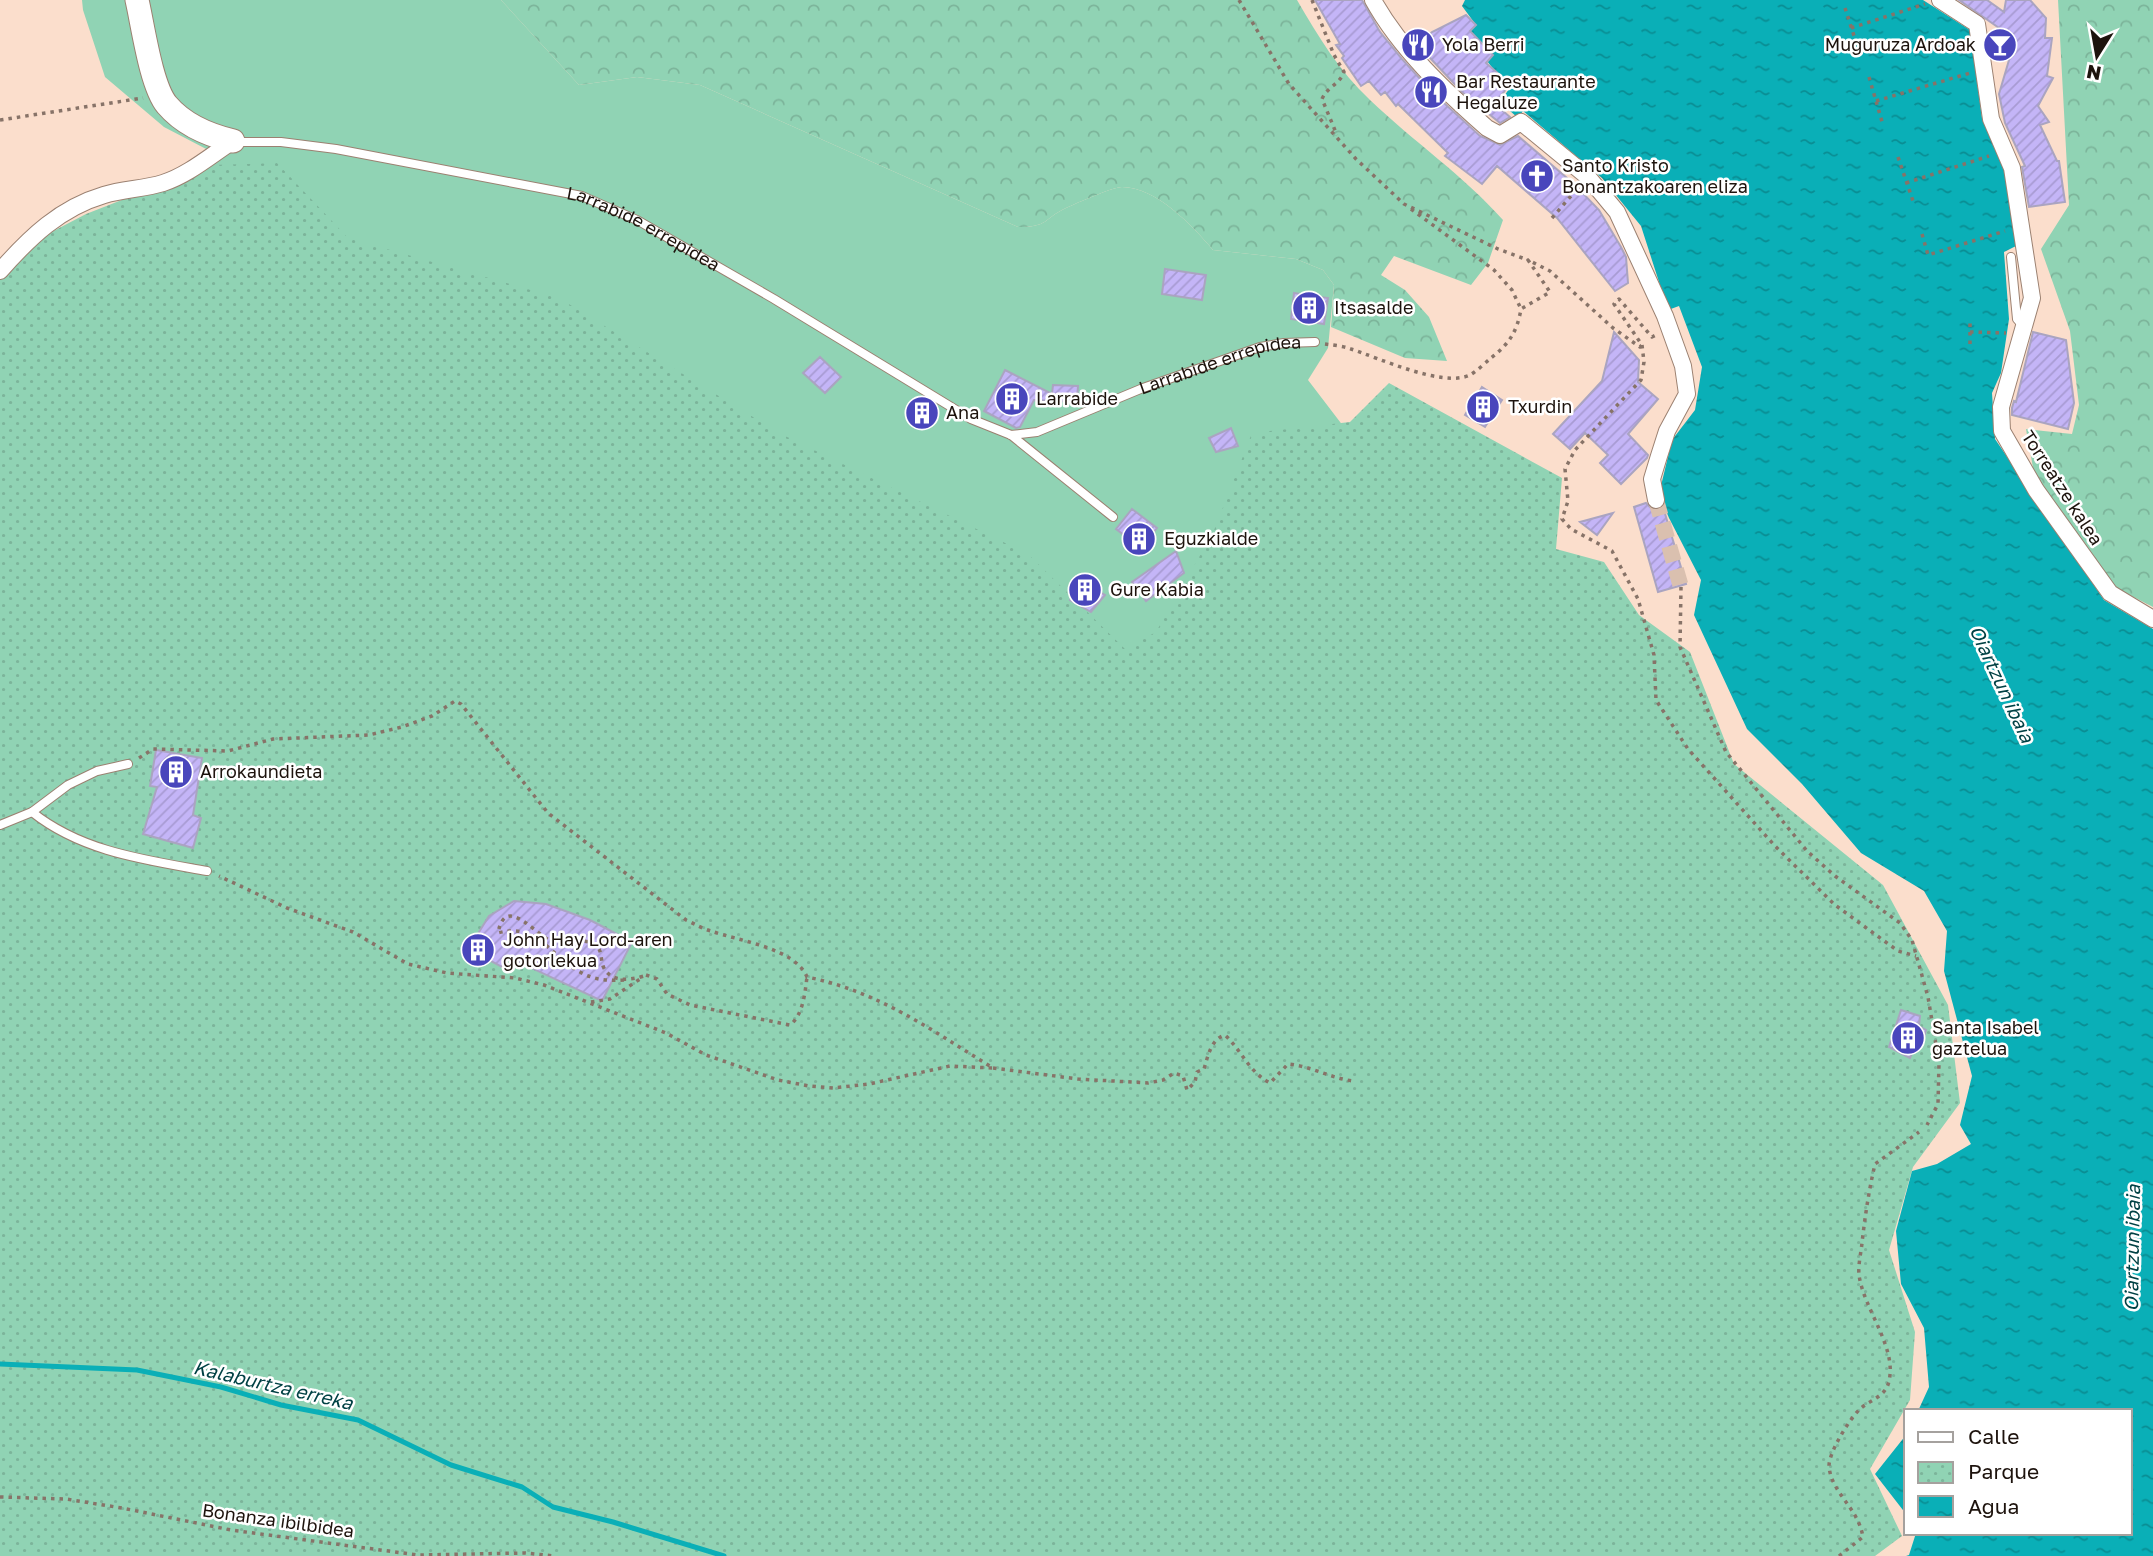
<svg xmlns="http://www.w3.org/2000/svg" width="2153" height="1556" viewBox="0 0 2153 1556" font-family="'Golos Text',sans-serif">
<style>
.green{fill:#90d3b4}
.forest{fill:url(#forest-crowns)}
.park{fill:url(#park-dots)}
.water{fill:url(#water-ripples)}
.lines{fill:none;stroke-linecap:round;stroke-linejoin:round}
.stream{stroke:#0aafb7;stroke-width:5}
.building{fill:url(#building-hatch);stroke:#aaa4c0;stroke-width:2}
.street-tunnel{stroke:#dac0af;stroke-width:16;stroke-dasharray:16 8;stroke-linecap:butt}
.lane-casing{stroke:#9b8171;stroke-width:10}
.street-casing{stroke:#9b8171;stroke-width:18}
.secondary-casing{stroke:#9b8171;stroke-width:25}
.path{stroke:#877368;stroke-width:3.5;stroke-dasharray:3.5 5;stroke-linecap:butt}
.lane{stroke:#fff;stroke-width:8}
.street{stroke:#fff;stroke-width:16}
.secondary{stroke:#fff;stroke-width:23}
.labels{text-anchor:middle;stroke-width:5;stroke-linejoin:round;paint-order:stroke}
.poi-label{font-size:18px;fill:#1d130d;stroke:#fff;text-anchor:start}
.street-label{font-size:18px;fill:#1d130d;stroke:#fff}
.water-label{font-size:19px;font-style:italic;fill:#004144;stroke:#fff}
</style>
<defs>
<pattern id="forest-crowns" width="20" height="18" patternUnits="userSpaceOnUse" patternTransform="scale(1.75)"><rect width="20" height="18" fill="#90d3b4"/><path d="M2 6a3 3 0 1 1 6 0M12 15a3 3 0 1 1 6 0" fill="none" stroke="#7cb49a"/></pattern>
<pattern id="park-dots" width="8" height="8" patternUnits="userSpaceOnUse" patternTransform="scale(1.75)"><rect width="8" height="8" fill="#90d3b4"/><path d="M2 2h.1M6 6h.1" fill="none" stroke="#7cb49a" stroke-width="1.8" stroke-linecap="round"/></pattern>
<pattern id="water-ripples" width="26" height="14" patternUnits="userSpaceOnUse" patternTransform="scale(1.75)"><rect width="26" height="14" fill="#0aafb7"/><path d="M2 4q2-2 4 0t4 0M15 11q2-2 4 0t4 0" fill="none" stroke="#0a8d93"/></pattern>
<pattern id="building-hatch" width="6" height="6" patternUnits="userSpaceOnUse" patternTransform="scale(1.75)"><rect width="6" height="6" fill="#c4b5f7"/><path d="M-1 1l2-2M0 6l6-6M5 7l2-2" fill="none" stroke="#a89bd3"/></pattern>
</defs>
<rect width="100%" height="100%" fill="#fbdecc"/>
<path class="green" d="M82 0H501L579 85 637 77 700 85 1018 227C1049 227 1043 219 1066 208 1077 203 1113 187 1122 187 1156 187 1193 226 1213 250L1296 259 1323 270 1334 285 1328 348 1308 380 1379 473 1130 658 250 292 210 151 164 127 105 77 83 10Z"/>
<path class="forest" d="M501 0H1297C1318 36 1339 71 1370 100 1414 142 1463 175 1503 220L1488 263 1471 285 1394 256 1381 275 1405 290 1429 317 1447 361 1405 358 1331 327 1334 285 1323 270 1296 259 1213 250C1193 226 1156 187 1122 187 1113 187 1077 203 1066 208 1043 219 1049 227 1018 227L700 85 637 77 579 85Z
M2058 0H2153V607L2116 588 2034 473 2026 429 2072 434 2079 405 2070 331 2041 249 2069 205Z"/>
<path class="park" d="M277 163 348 238 559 298 779 433 1028 554 1125 649 1156 632 1213 533 1252 433 1350 422 1389 383 1562 478 1556 549 1604 562 1639 615 1690 652 1734 764 1883 885 1948 1005 1960 1103 1913 1167 1889 1250 1915 1332 1910 1400 1870 1469 1902 1536 1875 1556H0V259L86 214 211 165Z"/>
<path class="water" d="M1465 0H1923L1970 30 1982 118 2006 172 2016 246 2004 252 2009 319 2001 373 1992 393 1995 439 2104 600 2153 629V1556H1906L1909 1555 1916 1533H2130V1411H1918L1929 1387 1924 1328 1901 1284 1896 1231 1912 1171 1937 1164 1971 1144 1960 1125 1972 1076 1944 971 1947 931 1924 891 1861 853 1802 784 1747 729 1694 615 1701 580 1669 518 1659 494 1672 440 1695 410 1702 367 1679 306 1668 310 1641 226 1602 178 1523 111 1518 118 1500 102 1509 89 1487 61 1493 55 1470 31 1476 25 1462 6Z
M1906 1435V1514L1875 1474Z"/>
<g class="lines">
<path class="stream" d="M0 1364 137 1370 221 1387 281 1405 358 1420 451 1465 522 1487 553 1507 613 1522 724 1556"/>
</g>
<path class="building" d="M1315 0H1362L1380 32 1402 59 1432 92 1480 136 1500 145 1518 136 1574 184 1599 210 1621 247 1626 257 1628 283 1615 291 1557 218 1497 166 1482 184 1445 156 1448 153 1398 104 1396 106 1385 92 1381 95 1369 81 1361 86 1342 58 1344 56 1336 45 1340 44Z
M1959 0H1987L2004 12 2006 0H2030L2046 18 2045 38H2052L2047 76 2053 78 2038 106 2049 122 2040 125 2057 161H2059L2065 202 2029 207 2022 167 2025 166 2005 123 1999 94 2009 60 1996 54 1999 28Z
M1466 15 1476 25 1470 31 1493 55 1486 63 1500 75 1497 78 1506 89 1495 104 1510 117 1500 123 1462 92 1417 44 1432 32Z
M1165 269 1206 275 1202 300 1162 294Z
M1294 293 1328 298 1324 324 1291 319Z
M1614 332 1639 360 1638 382 1658 399 1628 434 1648 455 1647 458 1621 484 1600 463 1608 455 1585 433 1570 449 1553 434 1602 381Z
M2033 332 2066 340 2074 403 2068 429 2012 415V408L2014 401 2016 402Z
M820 357 841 377 825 393 803 373Z
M1005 370 1052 394 1053 385 1078 386 1077 402 1034 400 1020 427 1016 428 984 411Z
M1482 387 1502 400 1485 427 1465 415Z
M915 401 933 404 930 425 911 423Z
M1231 428 1238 446 1216 452 1209 438Z
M1646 503 1653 510 1663 507 1686 584 1658 592 1634 507Z
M1132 509 1157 528 1141 548 1116 529Z
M1613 513 1597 535 1580 522Z
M1176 551 1184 573 1146 601 1132 582Z
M1080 580 1105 595 1091 612 1070 600Z
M156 750 202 758 193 815 201 818 193 848 143 834 157 787 150 786Z
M514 901 546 904 590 920 632 942 602 1001 508 957 502 967 472 951 479 932 489 916Z
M1901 1010 1920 1016 1919 1026 1926 1030 1922 1045H1915L1910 1058 1889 1047Z"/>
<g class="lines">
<path class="street-tunnel" d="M1656 500 1681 587"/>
<g class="lane-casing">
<g id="lane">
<path id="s1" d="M236 142H281L336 149 582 196 637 220 774 299 971 419 1011 435 1113 517"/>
<path d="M2011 257 2017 319 2024 327"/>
<path id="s2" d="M1011 435 1037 432 1143 388 1260 347 1284 343 1315 342"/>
<path d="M32 812C82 852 146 860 207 871"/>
<path d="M0 825 32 812 68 785 97 771 128 764"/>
</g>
</g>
<g class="street-casing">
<path id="street" d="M1373 0C1400 49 1445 91 1487 128L1500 135 1521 122 1588 177 1617 212 1665 316 1683 366 1687 394 1667 431 1659 456 1652 479 1656 500
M1940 0 1977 24 1991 119 2012 168 2032 298 2001 407 2002 431 2036 490 2110 593 2153 619
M0 271C30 237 60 208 104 195 123 189 144 189 163 183 188 175 210 156 233 141"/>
</g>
<g class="secondary-casing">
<path id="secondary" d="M137 0C143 26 151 86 167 105 184 125 208 135 233 141"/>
</g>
<path class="path" d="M1239 0 1289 84 1356 159 1404 204 1498 249 1528 260
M1312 0 1334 55 1344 72C1340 84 1327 87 1322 99L1337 135
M1845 8 1857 45
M1851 28 1925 4
M1869 77 1883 125
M1876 101 1970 73
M0 120 143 98
M1898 157 1914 204
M1906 183 1989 156
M1411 209 1494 270 1512 290 1521 309
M1552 218 1577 189
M1922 234 1928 255 2005 231
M1970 332 2006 333
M1325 344C1333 345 1343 346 1351 349 1379 358 1443 388 1470 375 1477 371 1485 363 1491 358 1509 344 1517 332 1521 309L1550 292 1528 260 1550 271 1613 328 1640 347 1642 345 1614 304 1619 299 1652 337 1656 335
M1970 344V319
M1642 345 1644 362 1641 380 1575 450 1565 469 1568 501 1562 519 1571 529 1612 551 1638 599 1654 655 1656 700 1688 749 1775 846 1835 905 1898 951 1916 956
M1681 587 1680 647 1726 752 1807 851 1835 876 1900 923 1912 940 1928 997 1939 1063 1938 1104 1927 1125
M139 758 153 749 228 751 273 739 369 735 402 727 432 716 455 701 461 704 548 813 686 920C695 924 703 929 711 931 739 941 795 948 807 977 880 992 931 1030 993 1068L950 1066 869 1084 833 1088 809 1086 778 1080 706 1055 666 1033 544 985 515 978 447 973 408 964 353 932 287 908 219 876
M646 975 657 979 667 994 690 1005 790 1025C803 1015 805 993 807 977
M624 980C608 981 594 980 580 972 550 956 537 922 498 933 506 890 539 942 560 945 571 946 581 938 592 943 603 948 600 957 603 966 610 984 633 980 647 975
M591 1002 610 999 640 979
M993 1068 1078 1079 1148 1083 1163 1080 1174 1073 1183 1076 1187 1090 1195 1082 1197 1072 1204 1069C1208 1056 1211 1039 1225 1035 1242 1051 1249 1072 1270 1083L1288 1064C1311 1066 1330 1078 1353 1081
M0 1497 66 1499 122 1508 231 1530 418 1555 525 1553 554 1556
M1839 1556 1863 1537C1858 1507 1831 1493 1829 1466 1829 1452 1849 1420 1859 1410 1869 1400 1886 1397 1889 1381 1897 1347 1864 1310 1859 1275 1858 1265 1861 1253 1862 1243 1865 1216 1869 1190 1875 1164L1919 1132"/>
<use href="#lane" class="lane"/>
<use href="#street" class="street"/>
<use href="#secondary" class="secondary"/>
</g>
<defs>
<g id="restaurant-disc" transform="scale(1.75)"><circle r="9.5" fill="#4946bc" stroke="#fff"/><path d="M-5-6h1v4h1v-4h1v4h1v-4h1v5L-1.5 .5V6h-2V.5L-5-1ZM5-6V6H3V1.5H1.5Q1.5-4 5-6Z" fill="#fff"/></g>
<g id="bar-disc" transform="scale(1.75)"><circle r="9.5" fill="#4946bc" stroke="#fff"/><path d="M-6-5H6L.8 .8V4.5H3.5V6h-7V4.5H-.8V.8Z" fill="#fff"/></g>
<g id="church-disc" transform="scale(1.75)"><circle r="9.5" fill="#4946bc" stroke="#fff"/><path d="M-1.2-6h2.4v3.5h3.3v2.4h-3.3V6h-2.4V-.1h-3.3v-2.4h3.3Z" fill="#fff"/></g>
<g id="building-disc" transform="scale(1.75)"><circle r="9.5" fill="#4946bc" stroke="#fff"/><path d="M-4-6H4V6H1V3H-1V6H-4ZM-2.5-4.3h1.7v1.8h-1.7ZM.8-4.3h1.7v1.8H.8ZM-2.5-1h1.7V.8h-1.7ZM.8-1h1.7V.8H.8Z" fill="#fff"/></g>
</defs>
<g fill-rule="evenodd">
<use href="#restaurant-disc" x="1418" y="45"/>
<use href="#bar-disc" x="2000" y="45"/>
<use href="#restaurant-disc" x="1431" y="92"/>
<use href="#church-disc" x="1537" y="176"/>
<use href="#building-disc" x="1309" y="308"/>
<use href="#building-disc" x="1012" y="399"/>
<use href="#building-disc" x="1483" y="407"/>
<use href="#building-disc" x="922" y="413"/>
<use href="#building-disc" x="1139" y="539"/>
<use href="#building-disc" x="1085" y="590"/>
<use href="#building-disc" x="176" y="772"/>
<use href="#building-disc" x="478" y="950"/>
<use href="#building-disc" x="1908" y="1038"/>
</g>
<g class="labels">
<g class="poi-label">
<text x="1442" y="51">Yola Berri</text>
<text x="1976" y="51" text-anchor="end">Muguruza Ardoak</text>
<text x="1456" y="88">Bar Restaurante<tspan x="1456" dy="21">Hegaluze</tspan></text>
<text x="1562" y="172">Santo Kristo<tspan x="1562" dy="21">Bonantzakoaren eliza</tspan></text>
<text x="1334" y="314">Itsasalde</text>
<text x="1036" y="405">Larrabide</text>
<text x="1508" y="413">Txurdin</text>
<text x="946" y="419">Ana</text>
<text x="1164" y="545">Eguzkialde</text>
<text x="1110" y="596">Gure Kabia</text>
<text x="200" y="778">Arrokaundieta</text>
<text x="503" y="946">John Hay Lord-aren<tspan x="503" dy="21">gotorlekua</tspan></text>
<text x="1932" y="1034">Santa Isabel<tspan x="1932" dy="21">gaztelua</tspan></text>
</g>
<g class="street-label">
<text dy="6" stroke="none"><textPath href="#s1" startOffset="420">Larrabide errepidea</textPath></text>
<text dy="6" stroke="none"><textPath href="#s2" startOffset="222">Larrabide errepidea</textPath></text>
<text transform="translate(2062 488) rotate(57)" y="6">Torreatze kalea</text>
<text transform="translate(278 1521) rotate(8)" y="6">Bonanza ibilbidea</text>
</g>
<g class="water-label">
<text transform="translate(2002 684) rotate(65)" y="7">Oiartzun ibaia</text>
<text transform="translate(2132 1248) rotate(-89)" y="7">Oiartzun ibaia</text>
<text transform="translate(273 1385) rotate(13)" y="7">Kalaburtza erreka</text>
</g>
</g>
<rect x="1904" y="1409" width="228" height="126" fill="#ffffff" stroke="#a5a19e" stroke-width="2"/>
<rect x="1918" y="1432" width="35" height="10" fill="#ffffff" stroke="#a5a19e" stroke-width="2"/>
<text x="1968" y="1444" font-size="21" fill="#1d130d">Calle</text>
<rect x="1918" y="1462" width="35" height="21" fill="url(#park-dots)" stroke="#a5a19e" stroke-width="2"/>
<text x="1968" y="1479" font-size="21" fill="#1d130d">Parque</text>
<rect x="1918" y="1496" width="35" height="21" fill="url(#water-ripples)" stroke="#a5a19e" stroke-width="2"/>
<text x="1968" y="1514" font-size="21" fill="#1d130d">Agua</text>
<g transform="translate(2097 56) rotate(191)" stroke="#ffffff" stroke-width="5" paint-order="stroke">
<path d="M0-5L12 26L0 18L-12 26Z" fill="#1d130d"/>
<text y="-10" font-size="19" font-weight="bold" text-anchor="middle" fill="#1d130d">N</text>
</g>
</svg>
